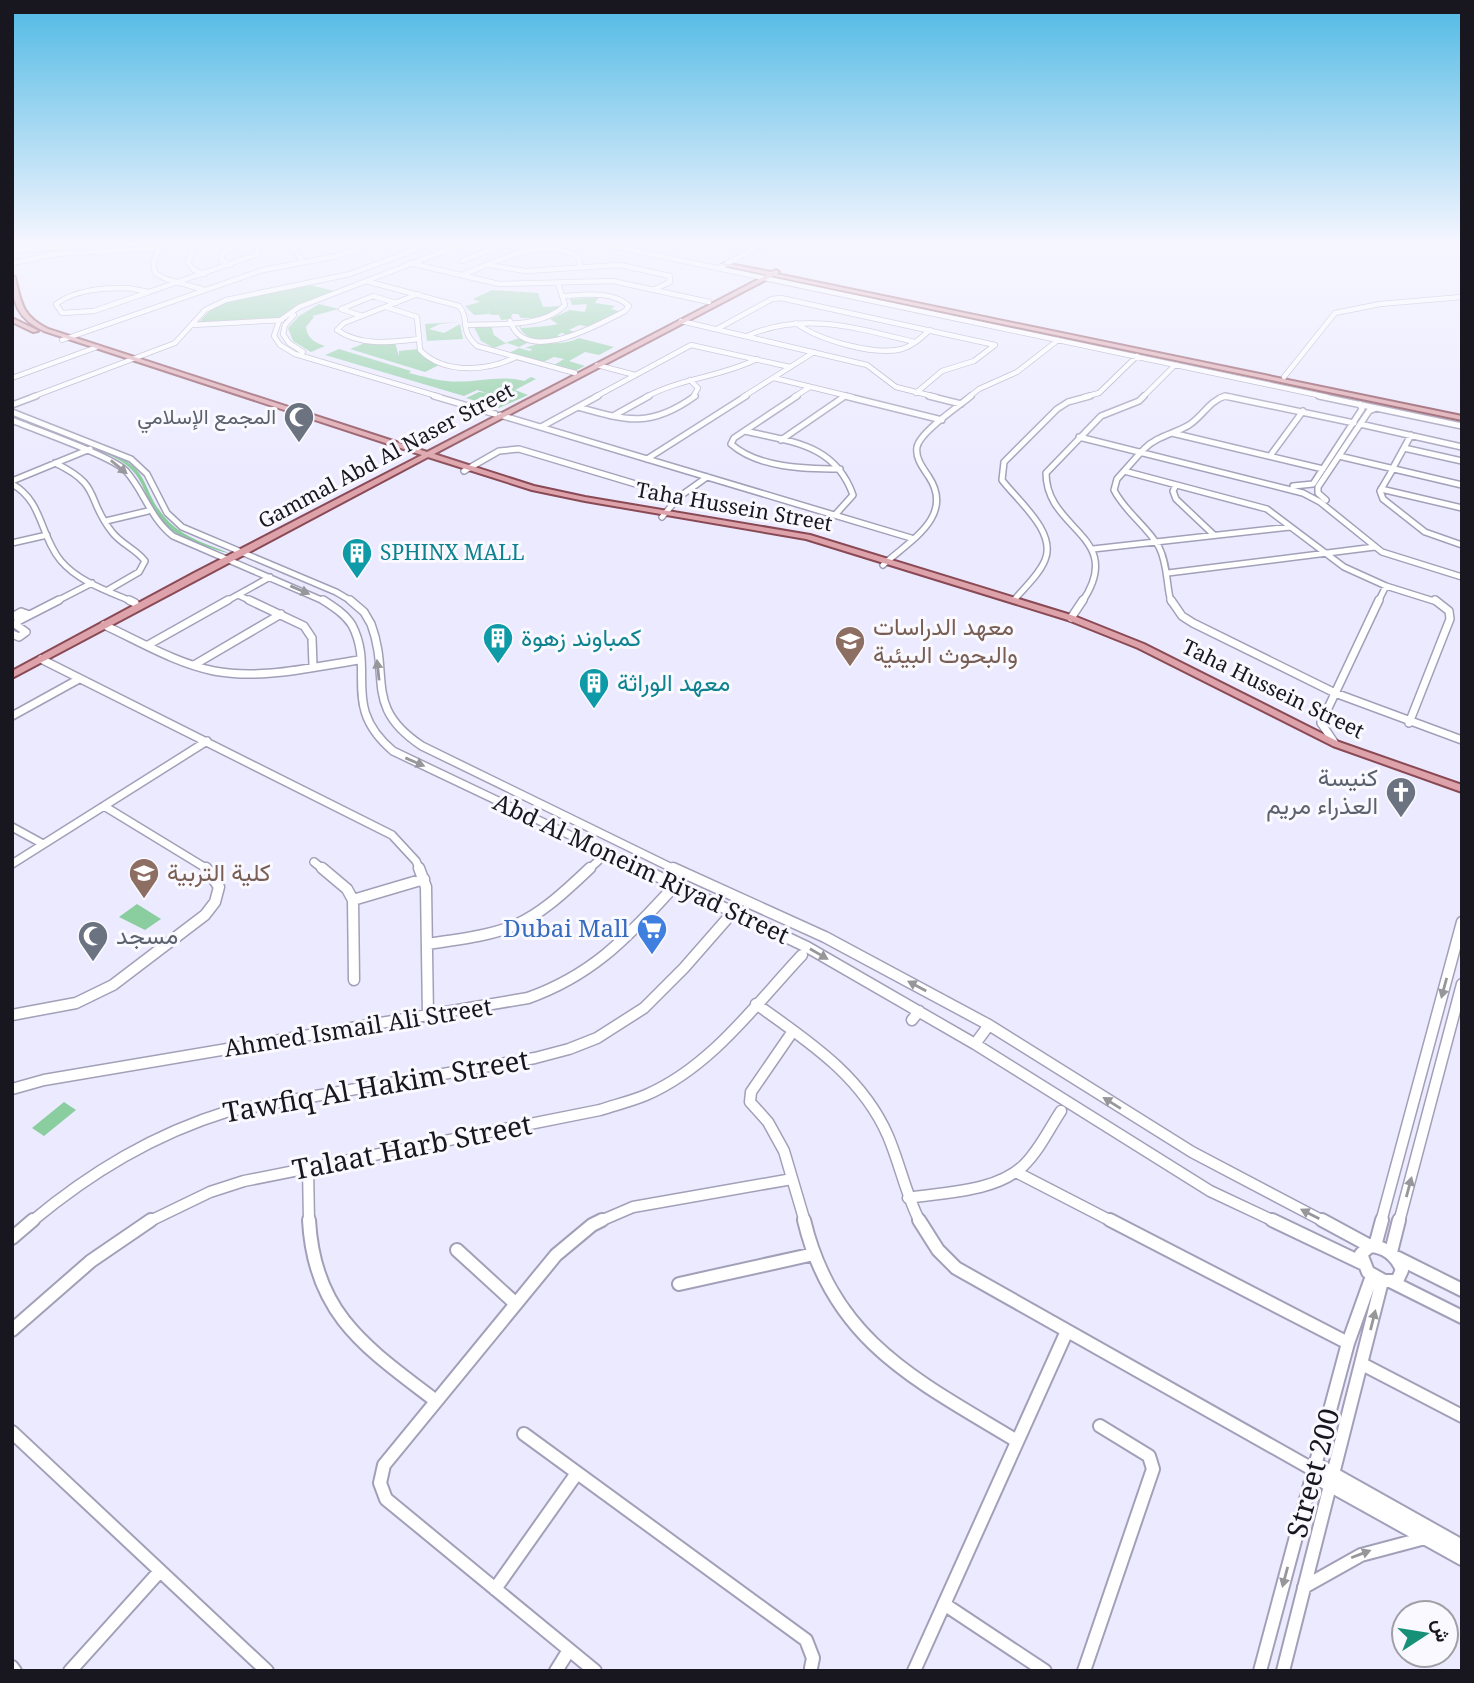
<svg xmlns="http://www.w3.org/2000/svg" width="1474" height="1683" viewBox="0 0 1474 1683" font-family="'Noto Serif',Vazirmatn,serif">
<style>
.green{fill:#8acd9e}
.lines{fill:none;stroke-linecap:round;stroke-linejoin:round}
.minor-far4-casing{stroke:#a2a0b8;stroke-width:6}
.minor-far3-casing{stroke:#a2a0b8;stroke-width:8}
.minor-far2-casing{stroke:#a2a0b8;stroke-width:10}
.minor-far1-casing{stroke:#a2a0b8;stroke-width:13}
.minor-casing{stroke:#a2a0b8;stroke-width:16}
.major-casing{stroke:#8a4a55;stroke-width:4}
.minor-far4{stroke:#fff;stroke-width:4.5}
.minor-far3{stroke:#fff;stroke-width:5}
.minor-far2{stroke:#fff;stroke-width:7}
.minor-far1{stroke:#fff;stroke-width:10}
.minor{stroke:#fff;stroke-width:12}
.major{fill:#dea3aa;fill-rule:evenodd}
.oneway{fill:#97979b}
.labels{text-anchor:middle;stroke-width:6;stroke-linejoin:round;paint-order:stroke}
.far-worship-label{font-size:21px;fill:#5b616d;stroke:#faf9ff;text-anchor:end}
.far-street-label{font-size:21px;fill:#181720;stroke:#faf9ff}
.far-culture-label{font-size:21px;fill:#0d838f;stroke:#faf9ff;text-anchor:start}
.education-label{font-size:24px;fill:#785e54;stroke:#faf9ff;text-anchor:start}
.culture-label{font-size:24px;fill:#0d838f;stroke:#faf9ff;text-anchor:start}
.worship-label{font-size:24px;fill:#5b616d;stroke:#faf9ff;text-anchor:end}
.street-label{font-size:24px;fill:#181720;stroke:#faf9ff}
.shop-label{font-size:24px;fill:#366cbe;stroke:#faf9ff;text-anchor:end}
.near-street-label{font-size:28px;fill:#181720;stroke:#faf9ff}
</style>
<rect width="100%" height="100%" fill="#eceaff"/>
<path class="green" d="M305 284 335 291 298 306 280 318 199 324C211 296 277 288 305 284Z
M492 290 538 293 543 307 563 306V308L538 318H521L518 314H512L511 319 501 320 499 315H491L486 306 490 314 474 315 465 306 480 302 473 299Z
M599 297 595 303 615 306 611 309 622 312 591 327 579 325 569 330 577 333 572 336 562 333 557 335 565 338C548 340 524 344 518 323L534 322 535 324H520L521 328C533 327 544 327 558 324L550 319 570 310 585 312 587 304 572 305 570 299Z
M319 304 339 309 312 316 314 317 306 327C307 338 315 343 325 346L311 352 293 341 288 328 299 316Z
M459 322 440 324 429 329 444 333 460 324 463 339 427 341 425 324Z
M491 325 494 335 505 343 519 338 531 341 519 347 507 343 494 348 481 341 474 327Z
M579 338 614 347 599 355 585 352 569 361 585 366 575 371 554 365 564 359 554 357 543 362 509 353 519 348 530 351 532 349 525 348C542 340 561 347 579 338Z
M365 343H395L399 356V351L418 349 422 356 441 364 425 372 350 349Z
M339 349 411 371 409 373C422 376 434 380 447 381 474 384 498 374 524 381L531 377 536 379 515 390 528 395 499 408 466 398 479 392 487 393 477 390 464 396 325 355Z
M102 448C157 471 137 489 170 523 186 538 209 545 229 553 221 552 211 548 203 545 191 540 178 536 169 528 135 497 155 469 96 450Z
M137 904 161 919 145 930 119 917Z
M64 1102 76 1110 44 1136 32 1128Z"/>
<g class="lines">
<g class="minor-far4-casing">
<path id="minor-far4" d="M163 241 153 263 155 273 166 279 205 290
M196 241 188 263 194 270 205 274
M289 241 303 262
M589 241 1327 397
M120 250 124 244 144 243 142 249
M12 251 58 247
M98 251 104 241
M462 261 512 241
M12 263 56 254 160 248
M410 263 499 284 613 281 709 302
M230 265 221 260 224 251 247 242
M488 265 526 271 620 265 670 276V282L655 289
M719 268 768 241
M462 275C497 262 541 235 578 257L581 267
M366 281 459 306C471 321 458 329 477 346L575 373
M128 288 149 292 94 311 62 313 56 304C77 289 103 288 128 288Z
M149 292 258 254 256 246 243 241
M418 294 344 323 337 330C362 347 391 342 419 339
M386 307 417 317 420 350C444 375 488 371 516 357
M294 315 285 325 283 334 289 343 303 352
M362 316 341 309 373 296 396 303
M510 321C526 367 599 324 625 311L629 306C612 290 583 295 562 296
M681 321 867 365 896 387 936 397
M796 323C818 340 875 356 902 349 913 346 922 337 930 330
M192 325 282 320
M465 325C495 323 542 329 565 305L558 283
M717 329 772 299 781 298 995 345 974 361 942 371 916 393
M747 336C803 311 857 328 914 342
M62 340 263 270 337 256 381 241
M597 365 635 375
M1284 377 1335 313 1380 304 1462 297
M12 378 97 347
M774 378 852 397
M690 380 698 388 693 397
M32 397 175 343 205 310 226 300 350 274 439 241
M440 397 295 354 280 345 274 336 279 321 299 307 470 241
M595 397 691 345 790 367
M646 397C681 378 721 377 757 359
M743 397 814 352
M794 397 810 387
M969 397 979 389 1017 372 1058 340
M1084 397 1099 393 1137 356
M1143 397 1175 365
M1221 397H1232"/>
</g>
<g class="minor-far3-casing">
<path id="minor-far3" d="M434 396 495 414
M797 396 734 438 731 444C758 468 805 469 840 469
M845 396 942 420
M929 396 961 404
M1319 396 1462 426
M12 405 36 396
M578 407C627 421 651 428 695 396
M12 412 131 459 147 474 167 513 182 527 336 592 353 602
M500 415 911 538
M613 416 649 396
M12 420C35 430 112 456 126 471 144 491 150 518 173 536L326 602
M1360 424 1462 447
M541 427 598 396
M745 431C792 442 835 444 853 495L835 515
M1172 433 1323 469
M1079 437 1303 493 1320 502 1382 552 1462 577
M781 440 845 396
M1404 448 1462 461
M1144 449C1157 436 1174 434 1189 425 1203 416 1209 401 1225 396L1354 423
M1142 451 1117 479 1114 490C1125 512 1147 526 1159 547 1168 565 1166 584 1171 602
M1270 456 1303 411
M1339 456 1462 485
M647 459 746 396
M55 463C103 486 85 498 112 532 121 544 136 549 145 561L139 572 108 590
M1394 466 1411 435
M1393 469 1380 491 1383 499 1425 532 1462 545
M464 471 499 451 519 449 679 497
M1124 471 1267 509 1344 567 1386 586 1437 602
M12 481 90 449
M12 484C43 501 40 536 61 561 79 582 108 591 133 602
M1176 485 1173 491 1176 499 1214 535
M1293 486 1313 484 1362 409 1360 404
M1381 489 1462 508
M1326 500 1318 493V487L1369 411 1376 408
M662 517 679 497 707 477
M106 521 148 511
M12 543 47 535
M1093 549 1290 527
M883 565C909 541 955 517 929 477 923 468 915 458 917 447 920 432 959 406 971 396
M1168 573 1375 547
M238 595 253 602
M1014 600C1024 588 1039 575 1045 560 1057 532 1017 500 1002 480L1004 462 1057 409 1068 402 1090 396
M55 602 92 583
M225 602 270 577
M1082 602C1127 536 1046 531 1046 473L1101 416 1139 401 1144 396
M1378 602 1386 586"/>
</g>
<g class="minor-far2-casing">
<path id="minor-far2" d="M129 600 135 603
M249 600 304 626 312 638 313 666
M323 600C334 607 345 614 352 625 376 671 340 706 393 751L643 870
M350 600 364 612 371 624C391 677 363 707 422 746L676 870
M1171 600 1182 616 1193 623 1335 693 1462 740
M12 617 21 612 29 615
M1071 618 1083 600
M104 625C139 641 175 663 214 671 262 680 312 667 359 660
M12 634 19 637 26 632 16 625 18 621 59 600
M148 645 228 600
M41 659 392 835 416 861 420 870
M194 665 281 614
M12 716 79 679
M1409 723 1450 619 1449 611 1435 600
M1334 742 1321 723 1379 600
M104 806 209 870
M12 827 43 844
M314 862 324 870
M12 864 207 741
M588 870 598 861"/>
</g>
<g class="minor-far1-casing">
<path id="minor-far1" d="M322 868 347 889 353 900 354 980
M419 868 426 887 428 1017
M640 868 807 947 975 1044 1210 1191 1276 1222
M673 868 825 937 989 1025 1192 1152 1325 1222
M353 900 424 879
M427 944C513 932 526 929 590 868
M756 1004C808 1041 862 1076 888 1136 900 1164 906 1195 920 1222
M12 1015 76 1003 113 985 205 915 215 902 219 887 206 868
M912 1020 919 1011
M793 1031 751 1092 750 1102 768 1122 784 1151 805 1222
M975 1044 989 1025
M12 1089 44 1080 528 998C590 976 625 940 668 893
M308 1168 309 1222
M1016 1172 1113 1222
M908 1198C945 1192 995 1192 1023 1166 1039 1151 1049 1129 1061 1111
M31 1222C91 1172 154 1134 229 1111L535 1058 569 1049 597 1038 644 1008 684 968 726 920
M148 1222 210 1192 244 1181 600 1110C615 1105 632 1101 646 1095 711 1067 755 1005 802 955
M598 1222 633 1207 792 1179
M1381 1222 1462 922
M1399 1222 1462 984"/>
</g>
<g class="minor-casing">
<path id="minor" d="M309 1220C314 1315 367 1348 436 1401
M804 1220C833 1342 918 1381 1017 1441
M919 1220 938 1250 956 1268 1314 1470
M1110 1220 1348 1343
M1272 1220 1362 1263
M1322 1220 1370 1246
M12 1238 33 1220
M1370 1246C1386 1247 1396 1255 1402 1270L1397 1281H1384L1368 1272 1361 1254Z
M1375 1246 1382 1220
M457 1250 516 1304
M1391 1252 1399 1220
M1398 1258 1462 1290
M1392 1282 1462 1317
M679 1284 814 1254
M12 1330 91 1261 151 1220
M1362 1364 1462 1416
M12 1432 267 1671
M524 1434 806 1640 813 1658 811 1668
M1316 1464 1462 1546
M1313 1476 1462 1559
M1304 1587 1361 1555 1425 1538
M495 1589 577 1473
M944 1604 1045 1671
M12 1667 15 1671
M70 1671 160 1571
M556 1671 569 1650
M595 1671 386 1499 380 1483 384 1465 556 1255 592 1225 602 1220
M914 1671 1067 1331
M1084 1671 1153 1469 1149 1456 1100 1426
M1260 1671 1348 1343 1372 1276
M1283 1671 1382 1281"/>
</g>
<g class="major-casing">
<path id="major" d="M724 263 771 272 776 270 779 272 777 274 1462 416V420L773 276 434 454 534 486 585 497 810 535 1074 616 1144 644 1339 742 1462 785V792L1333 746 1138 648 1068 620 806 539 585 501 532 490 428 457 12 678V671L194 573 422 455 44 331C18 319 12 303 12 276L15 277C21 303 22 316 48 329L427 452 767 275 722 265Z
M12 318 37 330 38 331 33 332 12 322Z"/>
</g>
<use href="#minor-far4" class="minor-far4"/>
<use href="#minor-far3" class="minor-far3"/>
<use href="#minor-far2" class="minor-far2"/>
<use href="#minor-far1" class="minor-far1"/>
<use href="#minor" class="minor"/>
<use href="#major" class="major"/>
</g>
<defs><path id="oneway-solid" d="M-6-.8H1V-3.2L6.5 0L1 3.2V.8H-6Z" transform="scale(1.75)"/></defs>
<g class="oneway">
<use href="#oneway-solid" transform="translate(119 467) rotate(39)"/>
<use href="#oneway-solid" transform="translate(300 590) rotate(23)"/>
<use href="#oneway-solid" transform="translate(378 670) rotate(-96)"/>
<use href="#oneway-solid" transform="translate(415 762) rotate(23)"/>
<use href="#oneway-solid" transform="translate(819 954) rotate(30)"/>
<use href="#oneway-solid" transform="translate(917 986) rotate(-152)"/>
<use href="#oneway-solid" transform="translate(1444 988) rotate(105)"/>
<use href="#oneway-solid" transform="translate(1112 1103) rotate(-148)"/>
<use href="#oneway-solid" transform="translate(1409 1187) rotate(-75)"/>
<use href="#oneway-solid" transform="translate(1310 1214) rotate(-153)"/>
<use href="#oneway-solid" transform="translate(1373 1320) rotate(-76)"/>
<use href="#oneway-solid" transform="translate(1361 1554) rotate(-21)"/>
<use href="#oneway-solid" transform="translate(1285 1577) rotate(105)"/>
</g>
<linearGradient id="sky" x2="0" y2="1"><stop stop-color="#4fb9e4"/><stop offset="0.51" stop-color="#f6f6ff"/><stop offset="1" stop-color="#f6f6ff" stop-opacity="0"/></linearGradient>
<rect width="1474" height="476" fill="url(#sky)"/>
<defs>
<g id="mosque-pin" transform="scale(1.575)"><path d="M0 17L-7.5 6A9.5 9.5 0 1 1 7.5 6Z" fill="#6b7280" stroke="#faf9ff"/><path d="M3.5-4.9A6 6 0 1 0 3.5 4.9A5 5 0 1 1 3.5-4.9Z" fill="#fff"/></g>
<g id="building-pin" transform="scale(1.575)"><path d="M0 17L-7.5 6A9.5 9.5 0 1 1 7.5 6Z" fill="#0f9aa8" stroke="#faf9ff"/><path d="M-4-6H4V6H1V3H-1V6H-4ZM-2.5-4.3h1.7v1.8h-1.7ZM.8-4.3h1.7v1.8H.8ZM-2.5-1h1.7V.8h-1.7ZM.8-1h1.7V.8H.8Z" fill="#fff"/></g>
<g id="university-pin" transform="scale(1.575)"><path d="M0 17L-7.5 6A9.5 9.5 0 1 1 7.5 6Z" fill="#8d6e63" stroke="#faf9ff"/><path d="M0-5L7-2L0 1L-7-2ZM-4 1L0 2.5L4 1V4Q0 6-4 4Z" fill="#fff"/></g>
<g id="church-pin" transform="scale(1.575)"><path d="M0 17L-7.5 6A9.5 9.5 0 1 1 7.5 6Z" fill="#6b7280" stroke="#faf9ff"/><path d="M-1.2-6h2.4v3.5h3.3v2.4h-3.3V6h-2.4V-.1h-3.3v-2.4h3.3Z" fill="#fff"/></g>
<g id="supermarket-pin" transform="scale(1.575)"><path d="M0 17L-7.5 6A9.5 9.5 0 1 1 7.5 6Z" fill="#3f7fe0" stroke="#faf9ff"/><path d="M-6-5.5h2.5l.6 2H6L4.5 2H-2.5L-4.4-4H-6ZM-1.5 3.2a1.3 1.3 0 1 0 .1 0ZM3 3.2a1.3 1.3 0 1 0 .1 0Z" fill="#fff"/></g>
</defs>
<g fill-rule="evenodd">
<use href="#mosque-pin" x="299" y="417"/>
<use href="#building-pin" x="357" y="553"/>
<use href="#building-pin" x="498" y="638"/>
<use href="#university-pin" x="850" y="641"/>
<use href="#building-pin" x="594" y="683"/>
<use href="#church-pin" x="1401" y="792"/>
<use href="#university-pin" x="144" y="873"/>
<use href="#supermarket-pin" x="652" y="929"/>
<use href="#mosque-pin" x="93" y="936"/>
</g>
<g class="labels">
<g class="far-worship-label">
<text x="276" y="424">المجمع الإسلامي</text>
</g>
<g class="far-street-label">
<text transform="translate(386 456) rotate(-28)" y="7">Gammal Abd Al Naser Street</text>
<text transform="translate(734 507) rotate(10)" y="7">Taha Hussein Street</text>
<text transform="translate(1273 689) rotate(26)" y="7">Taha Hussein Street</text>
</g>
<g class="far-culture-label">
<text x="380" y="560">SPHINX MALL</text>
</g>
<g class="education-label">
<text x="873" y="635">معهد الدراسات<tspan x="873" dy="28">والبحوث البيئية</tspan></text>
<text x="167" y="881">كلية التربية</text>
</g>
<g class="culture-label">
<text x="521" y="646">كمباوند زهوة</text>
<text x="617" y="691">معهد الوراثة</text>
</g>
<g class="worship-label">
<text x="1378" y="786">كنيسة<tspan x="1378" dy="28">العذراء مريم</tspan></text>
<text x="116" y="944" text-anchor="start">مسجد</text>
</g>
<g class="street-label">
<text transform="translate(641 869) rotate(25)" y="8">Abd Al Moneim Riyad Street</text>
<text transform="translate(358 1028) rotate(-9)" y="8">Ahmed Ismail Ali Street</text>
</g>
<g class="shop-label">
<text x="629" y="937">Dubai Mall</text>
</g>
<g class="near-street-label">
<text transform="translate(376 1086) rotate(-10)" y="10">Tawfiq Al Hakim Street</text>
<text transform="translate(412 1147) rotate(-11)" y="10">Talaat Harb Street</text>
<text transform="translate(1313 1473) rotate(-75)" y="10">Street 200</text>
</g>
</g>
<rect width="1474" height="1683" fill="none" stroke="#181720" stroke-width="28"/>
<g transform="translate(1425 1634) rotate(78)"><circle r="33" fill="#faf9ff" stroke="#a09fa6" stroke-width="2"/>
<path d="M0-5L12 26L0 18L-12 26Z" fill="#169177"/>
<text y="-10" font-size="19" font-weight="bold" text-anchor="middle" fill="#181720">ش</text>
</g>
</svg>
